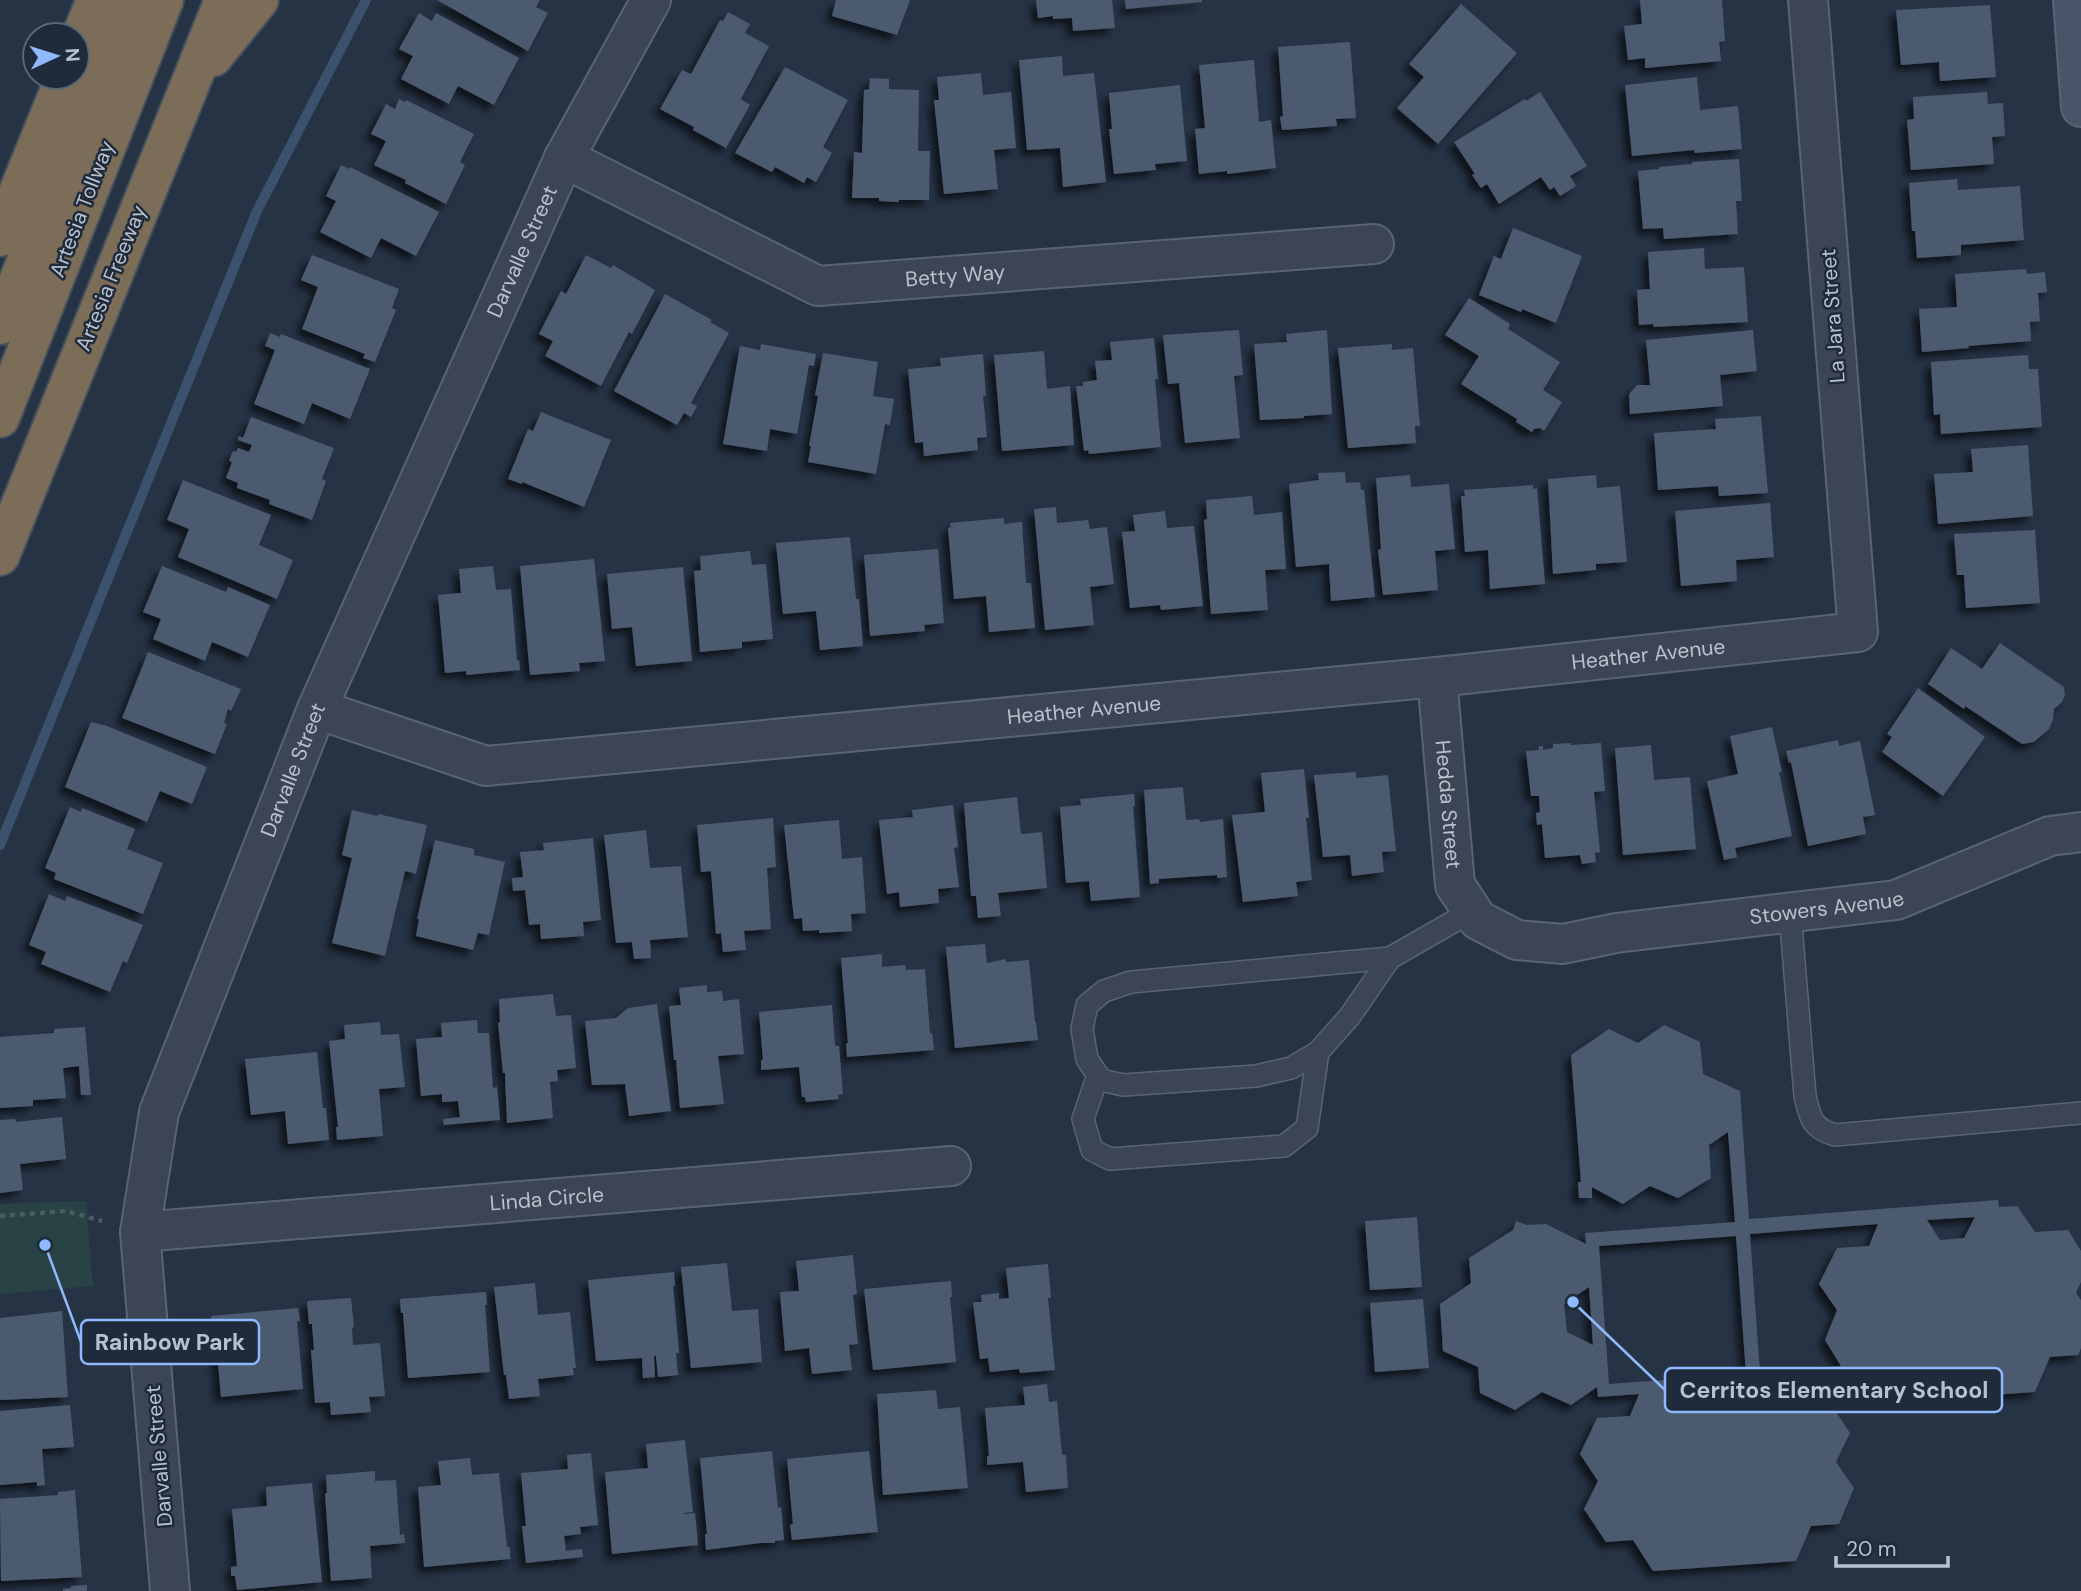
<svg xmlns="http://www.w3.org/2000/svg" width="2081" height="1591" viewBox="0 0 2081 1591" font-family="'DM Sans',sans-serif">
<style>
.green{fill:#284246}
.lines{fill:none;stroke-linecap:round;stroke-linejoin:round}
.stream{stroke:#3b516e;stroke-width:10}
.building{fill:#4c5a6e;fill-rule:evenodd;filter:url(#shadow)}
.lane-casing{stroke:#596372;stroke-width:24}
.street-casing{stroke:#596372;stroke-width:42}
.secondary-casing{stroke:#596372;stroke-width:42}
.highway-casing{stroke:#45505f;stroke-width:42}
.path{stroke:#475f62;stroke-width:4.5;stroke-dasharray:5 5;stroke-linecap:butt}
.lane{stroke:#3b4554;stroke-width:21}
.street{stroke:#3b4554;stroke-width:38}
.secondary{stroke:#485467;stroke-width:38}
.highway{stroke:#7b6d57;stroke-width:38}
.labels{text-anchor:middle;stroke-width:5;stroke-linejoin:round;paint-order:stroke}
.street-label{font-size:21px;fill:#b8c1ce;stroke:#1f2a3a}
.leader{fill:none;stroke:#8eb9fd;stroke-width:2.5}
.callout-dot{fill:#8eb9fd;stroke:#1f2a3a;stroke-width:2.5}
.callout{fill:#1f2a3a;stroke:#8eb9fd;stroke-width:2.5}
.callout-label{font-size:23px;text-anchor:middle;font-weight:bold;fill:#b8c1ce}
</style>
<defs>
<filter id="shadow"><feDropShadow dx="-6" dy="6" stdDeviation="3.5" flood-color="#0009"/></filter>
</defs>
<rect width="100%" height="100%" fill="#263345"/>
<path class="green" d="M86 1201 93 1286 0 1294V1204Z"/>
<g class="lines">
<path class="stream" d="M0 845 257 211 366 0"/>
</g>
<path class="building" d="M437 0H540L536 7 548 13 528 51Z
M836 0H910L897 35 832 16Z
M1036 0H1112L1115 28 1073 31 1072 18 1053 19V16L1038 18Z
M1125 0H1202V2L1126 9Z
M1640 0H1722L1725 41 1719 42 1721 61 1645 68V58L1628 60 1624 26 1642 24Z
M1461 4 1517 53 1438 144 1397 108 1424 77 1409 64Z
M1990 5 1996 77 1940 81 1939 62 1901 65 1896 10Z
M728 12 750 24 745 33 769 46 741 99 750 105 726 148 693 130 694 127 660 109 682 70 691 74 720 20 723 21Z
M419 13 432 21 436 13 519 58 494 105 458 86 449 104 401 79 413 56 399 49Z
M1350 42 1356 118 1336 119 1337 126 1282 130 1280 117 1283 116 1278 47Z
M1062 56 1063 76 1094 73 1106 182 1063 187 1060 148 1027 150 1019 60Z
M1254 60 1259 122 1271 120 1276 168 1227 174V171L1199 174 1195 129 1205 128 1199 65Z
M785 67 848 100 823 147 832 153 816 182 807 177 804 183 775 167 772 172 735 153Z
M981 73 983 95 1011 92 1016 148 994 150 998 189 944 194 934 100H939L937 77Z
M1697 77 1700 110 1738 106 1742 149 1695 153 1694 150 1632 156 1625 85Z
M870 78 889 79V89L919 90 918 151H930L929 200H899V202L879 201V198H852L854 152 862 153 864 90 869 89Z
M1180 85 1187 161 1155 164 1156 170 1114 174 1109 129H1112L1109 93Z
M1540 92 1587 166 1570 176 1576 186 1560 196 1554 187 1550 190 1541 177 1499 204 1487 184 1481 188 1472 175 1475 174 1454 142 1525 99 1526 101Z
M1987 92 1988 104 2003 103 2005 136 1992 137 1994 164 1911 170 1907 120 1914 119 1913 97Z
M399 99 405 102 406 100 474 134 460 162 465 165 446 204 405 183 406 180 374 165 386 141 371 134 386 104 395 109Z
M1739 159 1742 201H1736L1738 234 1664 239 1663 228 1643 229 1638 171 1659 169V167L1692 164V162Z
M341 165 349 169 350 167 439 212 416 256 381 238 371 258 320 232 336 201 326 196Z
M1957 179 1958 190 2020 186 2024 240 1961 245V255L1917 258 1915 231H1912L1909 183Z
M1513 228 1582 256 1556 323 1522 309 1521 312 1479 295 1494 256 1501 259Z
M1704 248 1705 269 1744 267 1748 322 1654 327 1653 324 1639 325 1637 290 1650 289 1648 252Z
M312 255 399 289 392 308 396 310 375 362 363 358 365 354 302 329 318 287 301 280Z
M586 255 611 268 613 265 655 290 632 334 629 332 601 386 545 356 553 341 539 334 561 291 566 294Z
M2026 269 2027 274 2045 272 2047 292 2038 293 2040 321 2030 322 2031 341 1968 346 1969 348 1922 352 1919 309 1957 307 1955 274Z
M665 294 712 320 710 322 729 333 691 403 697 406 691 417 684 413 677 425 614 391Z
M1469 298 1510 324 1508 329 1560 362 1543 390 1562 402 1544 431 1540 428 1534 429 1532 432 1516 422 1517 419 1461 384 1479 356 1445 335Z
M1239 330 1243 375 1234 376 1240 438 1185 443 1179 383 1168 384 1163 335Z
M1327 330 1332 414 1304 416V418L1260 420 1254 344 1287 342 1286 334Z
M1753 330 1757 371 1720 375 1723 406 1630 414 1629 394 1637 385H1650L1646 340Z
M270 333 280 337 281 334 370 369 350 419 312 403 304 424 254 404 275 350 265 346Z
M1154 338 1158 379H1155L1161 447 1089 454 1088 450 1084 451 1076 386H1083V382L1097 380 1095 361 1112 360 1110 342Z
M761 344 816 354 814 366 809 365 797 434 770 429 767 451 723 444 740 346 760 350Z
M1392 344V350L1413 348 1420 426H1415L1416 443 1348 448 1338 348Z
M1044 351 1047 389 1070 386 1074 445 1002 451 994 355Z
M823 353 878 362 873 396 894 399 890 425 885 424 876 474 808 462 811 446H809L818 396 815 395Z
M983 354 986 396H983L987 437 977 438 978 450 924 456 923 442 915 443 908 369 941 366 940 358Z
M2028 355 2029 369H2038L2042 427 1941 434 1940 414 1934 415 1931 362Z
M541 412 611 440 584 507 522 482V484L508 479 528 429 533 431Z
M1761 416 1768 493 1719 496 1718 486 1658 490 1654 433 1716 429 1715 419Z
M251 417 334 448 322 479 326 481 312 520 269 504 270 500 237 488 238 483 226 478 232 462 229 461 233 451 236 452 238 448 249 452 252 445 238 440 239 436 243 438Z
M2028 445 2033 516 1938 524 1934 474 1973 472 1971 449Z
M1345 472 1346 483 1360 482 1361 490H1364L1375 597 1331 601 1329 564 1296 567 1289 484 1319 480 1318 473Z
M1410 475 1411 487 1449 484 1455 549 1435 551 1438 590 1383 595 1378 550 1381 549 1376 478Z
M1596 475 1597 488 1620 486 1627 562 1596 564V570L1553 574 1548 479Z
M183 480 271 515 259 545 293 560 277 599 178 557 189 529 167 520Z
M1533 485V489L1537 488 1545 584 1490 589 1488 550 1465 552 1461 496H1465L1464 490Z
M1252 496 1254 515 1282 512 1286 569 1265 570 1268 610 1211 614 1204 520 1207 519 1206 500Z
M1770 503 1774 557 1736 560 1737 581 1681 586 1675 511Z
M1056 507 1057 523 1088 520 1090 529 1107 527 1114 584 1090 587 1094 625 1045 630 1034 509Z
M1165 511 1167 528 1194 526 1203 606 1161 610 1160 605 1130 608 1122 532 1135 531 1133 515Z
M1004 518V524L1022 522 1026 583H1031L1035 628 989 632 986 596 954 599 948 528 951 527 950 523Z
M2035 530 2040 603 1966 608 1964 575H1957L1954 534Z
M850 537 856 599H859L863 646 820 650 816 611 783 614 776 543Z
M938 549 944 623 924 625 925 631 870 636 864 555Z
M750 551 752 565 766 564 773 639 742 642V648L700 652 694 571 701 570 700 556Z
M594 559 605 661 579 663 580 671 530 675 520 566Z
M162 566 226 592 228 587 270 605 248 657 212 642 205 661 153 639 161 619 143 612Z
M493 566 496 590 511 589 517 661 519 660 520 670 466 675V671L445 673 438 595 461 593 459 569Z
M683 567 692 661 636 666 632 627 612 629 607 574Z
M2000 643 2064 687 2065 695 2062 702 2054 709 2053 720 2049 729 2034 742 2022 744 1965 706 1964 709 1928 684 1951 648 1982 669Z
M148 652 241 689 231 711 228 709 224 723 227 724 215 754 122 718Z
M1918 688 1985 737 1943 796 1882 752 1892 737 1887 734Z
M91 722 107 726 207 767 192 804 160 791 147 822 65 787Z
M1772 727 1782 772H1779L1792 836 1735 848 1737 857 1724 860 1707 781 1738 774 1730 736Z
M1838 740 1839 746 1860 741 1875 815 1863 817 1866 834 1808 846 1791 762 1789 763 1786 751Z
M1571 743V745L1601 743 1605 791 1594 792 1600 852 1595 853 1596 862 1582 864 1580 855 1545 858 1542 824 1537 825 1536 813 1540 812 1539 796H1531L1526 751 1539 750 1538 747 1543 746V750L1553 748V744Z
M1651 745 1654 780 1690 777 1696 849 1623 855 1615 748Z
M1304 769 1309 818H1306L1312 880 1296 882 1298 896 1243 902 1232 815 1265 812 1261 773Z
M1356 772V778L1388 775 1396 851 1382 852 1384 872 1352 876 1350 855 1323 857 1314 775Z
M1183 787 1186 820 1199 819 1200 822 1223 819 1227 877 1217 878V875L1159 879V883L1150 884 1144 790Z
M1134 794 1135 806H1133L1140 897 1091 901 1089 881 1066 883 1060 807 1081 805 1080 799Z
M1017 797 1021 834 1042 832 1047 888 998 893 1001 916 978 918 976 896H971L964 803Z
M953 805 958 847 954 848 959 887 938 889 939 903 900 907 899 892 887 894 879 820 913 817 912 810Z
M70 807 81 812 82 808 135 829 127 849 163 863 143 914 54 879 56 873 45 868Z
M352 810 378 816V814L427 825 416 874 405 871 385 956 332 943 352 858 342 855Z
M773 818 776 867 767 868 771 929 744 931 746 950 723 952 721 933 716 934 711 871 701 872 697 825Z
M839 820 842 859 862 857 866 913 851 914 852 931 819 933V930L803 931 802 918 794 919 784 825Z
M646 830 650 868 681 866 688 937 650 940 651 958 634 959 632 942 616 943 604 835Z
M593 838 601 920 583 922 584 936 541 939 540 924 529 925 525 890 513 891 512 878 523 877 520 852 544 850 543 843Z
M435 840 474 849V855L505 862 489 935 478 933 473 950 416 936 419 919H417Z
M49 894 65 901 67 896 143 925 127 963 123 961 110 992 41 964 46 952 29 945Z
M985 944 987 963 1006 959V962L1029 960 1035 1022H1036L1038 1040 955 1048 946 947Z
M882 954V967L905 965 906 970 925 969 930 1033H932L934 1050 847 1057 846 1043H848L841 958Z
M707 985V992L722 991 723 1001 739 999 744 1054 718 1056 724 1104 680 1108 676 1060H674L669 1006 681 1005 679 988Z
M553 994 556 1016 571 1015 576 1068 557 1070 558 1081 550 1082 553 1118 507 1123 505 1073H503L498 1023 500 1022 499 999Z
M657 1004 671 1111 629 1116 625 1084 592 1085 585 1021 616 1018 628 1008Z
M832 1005 835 1046H839L843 1094 838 1095 839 1099 806 1102 805 1097H802L799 1067 761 1070V1060H763L759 1012Z
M477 1020 478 1033H489L493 1088 497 1087 500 1120 444 1125 443 1119 460 1117 458 1101 442 1102V1094L421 1096 416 1039 442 1037 441 1023Z
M380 1022 381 1035 399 1034 405 1087 379 1089 383 1136 337 1140 336 1127H338L329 1041 345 1039 344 1025Z
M1664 1025 1700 1042 1703 1074 1740 1091 1749 1219 1998 1200 1999 1207 2017 1206 2035 1232 2068 1230 2081 1251V1282L2076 1293 2081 1300V1348L2078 1355 2050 1357 2035 1392 1893 1402 1872 1372 1857 1373 1858 1385 1810 1388 1809 1381 1784 1383 1796 1403 1828 1400 1850 1433 1836 1462 1854 1488 1839 1524 1811 1526 1796 1561 1653 1571 1633 1540 1606 1542 1584 1509 1598 1481 1580 1454 1597 1418 1630 1416 1639 1394 1598 1397 1597 1387 1571 1405 1542 1392 1515 1410 1480 1393 1478 1367 1443 1351 1440 1304 1471 1283 1469 1258 1513 1230 1516 1221 1527 1225 1546 1224 1586 1244 1585 1233 1735 1222 1728 1132 1709 1145 1711 1178 1678 1198 1650 1186 1623 1204 1592 1187V1198H1579L1578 1182H1581L1571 1055 1609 1029 1638 1043ZM1975 1217 1964 1238 1940 1240 1927 1220ZM1878 1224 1869 1246 1837 1248 1819 1284 1837 1310 1825 1340 1841 1366 1760 1372 1750 1234ZM1736 1236 1746 1374 1609 1384 1599 1246ZM1589 1287 1593 1345 1567 1332 1564 1304ZM1734 1387 1724 1408 1700 1409 1688 1391Z
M85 1027 91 1095H81L79 1066 63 1068 66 1098 33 1100V1106L0 1108V1037L54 1033V1029Z
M317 1052 323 1108H326L329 1140 288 1144 285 1111 251 1115 245 1059Z
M62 1117 66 1159 20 1164 23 1190 0 1193V1120L15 1119 16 1122Z
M1417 1217 1422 1287 1370 1290 1365 1221Z
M853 1255 857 1294 853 1295 858 1344 849 1345 852 1370 812 1374 809 1348 785 1351 780 1292 799 1291 796 1261Z
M727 1263 732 1311 758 1309 762 1362 691 1368 681 1267Z
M1048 1264 1051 1298H1048L1055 1370 1020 1373 1019 1369 990 1372 988 1358 980 1359 973 1302H982L981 1295 999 1293V1299L1009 1298 1006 1268Z
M674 1272 675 1286H673L679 1353H676L678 1375 658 1377 656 1356H654L655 1377 643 1378 642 1358 596 1361 588 1280Z
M951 1281 952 1297H950L956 1362 873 1370 864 1289Z
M535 1283 538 1315 570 1312 576 1368H573L574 1375 538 1379 540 1396 509 1399 506 1375H504L494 1287Z
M486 1292 487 1305H485L490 1372 408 1378 403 1313H401L400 1299Z
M351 1298 354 1327 352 1328 353 1345 380 1343 385 1396 369 1397 371 1412 331 1415 330 1402 315 1403 311 1350H314L312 1324H309L307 1301Z
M1423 1299 1429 1368 1375 1372 1370 1303Z
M298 1308 300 1321H297L303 1389 221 1397 215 1330H213L211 1316Z
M62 1311 68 1397 0 1400V1318Z
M1047 1384 1049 1402 1057 1401 1062 1455H1066L1068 1488 1026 1492 1023 1462 987 1465V1456H989L985 1408 1025 1405 1023 1387Z
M936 1390 938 1409 960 1407 968 1488 883 1495 877 1394Z
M70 1405 74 1447 42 1449 45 1485 37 1486V1482L0 1485V1411Z
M685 1440 693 1512 684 1513V1514L695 1513 698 1545 612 1554 605 1472 648 1468 646 1444Z
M772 1451 778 1508 781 1507 784 1540 775 1541V1543H760L706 1550 705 1534H707L700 1458Z
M869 1451 878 1532 792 1540 790 1525 793 1524 787 1459Z
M591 1453 598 1525 580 1527 581 1534 564 1536 566 1551 582 1549 583 1557 526 1563 522 1526H526L521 1473 568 1469 567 1455Z
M470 1458 472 1475 499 1473 507 1547H510V1559L424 1567 418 1487 441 1485 438 1461Z
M375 1471V1481L396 1480 400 1535 404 1534 405 1543 370 1546 372 1578 331 1581 325 1493H327L326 1475Z
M312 1483 322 1582 237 1590 235 1576H231V1567L237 1566 232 1509 267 1506 266 1487Z
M75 1490 82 1577 1 1581 0 1499 58 1495V1492Z
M87 1585V1591H63V1589L71 1588V1586Z"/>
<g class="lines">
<g class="lane-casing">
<path id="lane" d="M1790 912 1805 1096C1810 1117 1811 1128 1835 1135L2081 1113
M1390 958 1350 1016 1318 1052 1291 1068 1256 1076 1123 1085 1101 1080 1087 1059 1082 1029 1087 1005 1104 991 1131 982 1390 958 1472 911
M1098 1075 1083 1119 1092 1150 1110 1159 1284 1146 1307 1128 1318 1052"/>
</g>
<g class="street-casing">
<g id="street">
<path id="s1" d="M564 158 818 286 1374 244"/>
<path id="s2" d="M1437 677 1455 885 1478 920 1517 940 1563 944 1616 933 1896 900 2050 836 2081 832"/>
<path id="s3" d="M317 709 486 766 1437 677 1858 632 1808 0"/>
<path id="s4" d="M140 1232 951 1166"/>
<path id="s5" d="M170 1591 140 1232 159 1112 317 709 564 158 651 0"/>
</g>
</g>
<g class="secondary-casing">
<path id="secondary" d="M2073 0 2081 107"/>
</g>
<g class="highway-casing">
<path id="highway" d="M77 46 96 0
M213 57 259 0
M0 237 65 77
M0 325 134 0
M0 418 164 0
M0 556 224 0"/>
</g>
<path class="path" d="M0 1216 66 1211 102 1221"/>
<use href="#lane" class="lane"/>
<use href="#street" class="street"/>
<use href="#secondary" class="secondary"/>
<use href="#highway" class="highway"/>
</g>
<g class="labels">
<g class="street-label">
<text transform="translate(82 209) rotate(-69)" y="7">Artesia Tollway</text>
<text dy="7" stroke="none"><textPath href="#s5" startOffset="1416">Darvalle Street</textPath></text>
<text dy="7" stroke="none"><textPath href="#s1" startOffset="422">Betty Way</textPath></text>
<text transform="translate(111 278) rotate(-68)" y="7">Artesia Freeway</text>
<text transform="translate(1833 316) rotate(-94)" y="7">La Jara Street</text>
<text dy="7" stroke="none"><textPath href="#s3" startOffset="1346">Heather Avenue</textPath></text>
<text dy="7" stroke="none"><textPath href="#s3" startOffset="779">Heather Avenue</textPath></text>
<text dy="7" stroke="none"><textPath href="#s5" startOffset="849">Darvalle Street</textPath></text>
<text dy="7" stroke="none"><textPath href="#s2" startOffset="128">Hedda Street</textPath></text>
<text dy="7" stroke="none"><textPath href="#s2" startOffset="607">Stowers Avenue</textPath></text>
<text dy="7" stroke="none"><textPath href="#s4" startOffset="408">Linda Circle</textPath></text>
<text transform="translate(159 1456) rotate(-95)" y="7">Darvalle Street</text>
</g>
</g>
<path class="leader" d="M45 1245L81 1342M1573 1302L1665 1390"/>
<g class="callout-dot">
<circle cx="45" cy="1245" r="7"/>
<circle cx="1573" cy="1302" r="7"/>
</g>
<g class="callout">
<rect x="81" y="1320" width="178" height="44" rx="7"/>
<rect x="1665" y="1368" width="337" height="44" rx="7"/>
</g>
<g class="callout-label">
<text x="170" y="1350">Rainbow Park</text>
<text x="1834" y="1398">Cerritos Elementary School</text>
</g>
<g transform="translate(56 56) rotate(86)"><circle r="33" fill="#1f2a3a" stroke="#5c6675" stroke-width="2"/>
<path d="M0-5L12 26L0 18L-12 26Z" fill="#8eb9fd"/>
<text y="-10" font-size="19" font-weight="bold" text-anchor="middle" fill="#b8c1ce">N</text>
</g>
<path d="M1836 1556v10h112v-10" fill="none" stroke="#b8c1ce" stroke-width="3.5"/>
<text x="1846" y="1556" font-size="21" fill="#b8c1ce" stroke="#1f2a3a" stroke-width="5" paint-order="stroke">20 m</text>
</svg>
